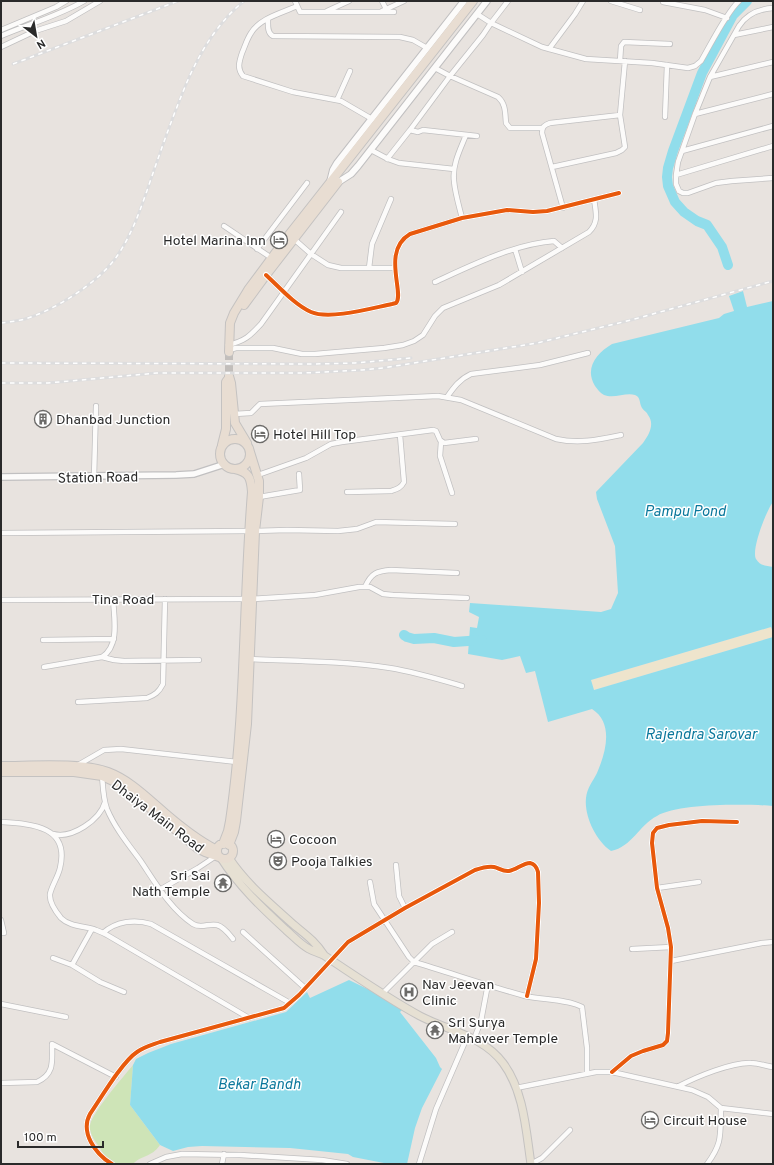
<svg xmlns="http://www.w3.org/2000/svg" width="774" height="1165" viewBox="0 0 774 1165" font-family="Overpass,sans-serif">
<style>
.green{fill:#cee4b7}
.sand{fill:#eee4cc}
.water{fill:#91ddeb}
.lines{fill:none;stroke-linecap:round;stroke-linejoin:round}
.river{stroke:#91ddeb;stroke-width:10}
.trunk-tunnel{stroke:#c2bebb;stroke-width:8;stroke-dasharray:8 4;stroke-linecap:butt}
.minor-casing{stroke:#c1c0c1;stroke-width:6}
.tertiary-casing{stroke:#c1c0c1;stroke-width:8}
.secondary-casing{stroke:#c1c0c1;stroke-width:8}
.primary-casing{stroke:#c4c2c1;stroke-width:9}
.trunk-casing{stroke:#c4c2c1;stroke-width:10}
.minor{stroke:#fcfbfa;stroke-width:4.5}
.tertiary{stroke:#fcfbfa;stroke-width:5.5}
.secondary{stroke:#fcfbfa;stroke-width:6}
.primary{stroke:#e6e0d3;stroke-width:7}
.trunk{stroke:#e8ddd2;stroke-width:8}
.rail-casing{stroke:#ddddde;stroke-width:3}
.rail{stroke:#fff;stroke-width:1.5;stroke-dasharray:4.5;stroke-linecap:butt}
.cycleway-casing{stroke:#fff;stroke-width:6}
.cycleway{stroke:#e8590c;stroke-width:4}
.labels{text-anchor:middle;stroke-width:3;stroke-linejoin:round;paint-order:stroke}
.poi-label{font-size:14px;fill:#2a2a2a;stroke:#fff;text-anchor:start}
.street-label{font-size:14px;fill:#2a2a2a;stroke:#fff}
.water-label{font-size:15px;font-style:italic;fill:#0b789c;stroke:#fff}
</style>
<rect width="100%" height="100%" fill="#e8e3df"/>
<path class="green" d="M133 1065 130 1105 160 1145C151 1158 141 1155 133 1164 116 1164 109 1165 100 1148 96 1142 89 1134 90 1126 90 1115 124 1076 133 1065Z"/>
<path class="sand" d="M771 627 773 637 594 690 591 680Z"/>
<path class="water" d="M743 291 747 307 773 301V502C766 511 751 550 756 559 760 566 767 566 773 567V633L771 627 591 680 594 690 773 637V806C747 804 678 803 657 816 639 825 632 847 611 851 596 841 584 816 586 798 587 788 593 781 597 773 606 752 614 723 592 709L548 722 535 671 526 673 520 656 502 660 468 654 470 627 477 628 479 617 469 612 470 603 601 612 611 609 618 593 615 546 597 499 596 492 643 443C649 435 655 424 648 415 647 412 644 411 642 408 639 403 641 397 635 395 626 392 614 399 604 395 600 393 598 390 595 386 584 368 597 353 612 344L719 318 724 314 734 311 729 296Z
M349 980 384 997V999L402 1010 400 1012 436 1058 440 1067 442 1069 422 1108 415 1128 407 1164H389L353 1157 348 1154 290 1148 202 1146 188 1147 173 1151 160 1145 130 1105 133 1065 136 1059 148 1053 171 1044 286 1012 307 992 310 998Z"/>
<g class="lines">
<path class="river" d="M728 265 722 247 707 225 697 221 684 212 675 202 668 186 667 177 668 168 673 151 702 73 733 15 747 1
M404 635 407 637 414 639 434 638 454 642 482 640"/>
<path class="trunk-tunnel" d="M229 352V376"/>
<g class="minor-casing">
<path id="minor" d="M295 1 300 12H394
M382 1 386 9
M611 1 640 10
M663 2 705 10 727 18
M297 6C282 13 260 18 251 33 247 39 245 46 242 53 239 62 237 69 243 76L293 92 341 101 372 119
M773 8C758 9 747 14 739 26L710 77 695 114 678 162 676 175V184L679 191 683 193H688L716 183 732 181 773 178
M327 11 349 1
M382 11 404 1
M477 14 491 23 542 47 586 59 652 63 688 68 695 66 701 61C711 44 726 13 739 1
M268 19C268 25 267 33 273 36L400 37 413 40 427 48
M1 30 56 7 66 1
M734 35 773 27
M1 36C29 24 58 16 84 1
M1 47 35 31 66 21 100 1
M549 49 575 14 583 1
M620 61 621 46 624 42 670 44
M435 68 450 76 498 97C506 104 505 113 506 123L510 128H542
M710 77 773 62
M337 100 350 71
M695 114 773 94
M665 117 667 65
M477 136 423 130 418 132 410 130 450 76 483 35 491 23 508 1
M371 150 388 159 399 163 454 169
M682 151 773 126
M387 159 410 130
M552 167 616 153 622 150 625 147 620 115 625 61
M676 175 773 146
M563 208 542 133C542 127 544 125 550 123L620 115
M462 218C459 206 455 193 454 181 452 165 460 150 466 135
M224 226 273 259
M294 239 311 254 328 265 341 268H394
M257 249 307 183
M515 249 522 272
M369 268 372 244 391 199
M266 275C279 287 295 305 311 312 330 320 372 308 392 304L396 303C405 294 381 251 410 234L462 218 507 210 533 212 547 211 619 193
M435 282C470 266 514 244 554 241L562 248
M228 345C245 341 250 336 261 324L341 212
M229 350 236 348H273L302 354H315L384 348 403 345 414 341 423 335 435 316 443 308 499 285 589 232C599 222 596 213 594 199
M447 397C454 387 460 379 471 374L540 365 588 353
M234 414 251 413 260 404 438 396 461 400 556 439C579 444 597 440 621 435
M441 442 440 456 452 493
M258 475 306 458 331 444 342 442 433 430 436 431 440 440 444 443 476 439
M94 477 96 406
M347 492 391 491C397 489 401 488 404 482L400 435
M259 497 300 490 299 474
M255 531 287 530 338 531 357 529 376 522 455 524
M1 533 249 531
M365 587C371 573 377 571 391 570L457 573
M252 599 315 595 359 587H370L383 594 393 595 467 598
M1 600 245 599
M43 640 114 639
M102 657 114 660 124 661 199 660
M250 659C297 661 344 661 390 668 415 672 438 679 462 686
M44 667 102 657C120 646 114 617 113 599
M78 702 147 698C155 695 159 692 163 684L165 599
M78 765 104 750 121 749 237 762
M102 775C103 787 103 798 107 809 115 828 128 844 140 860 155 882 170 909 193 924 201 929 209 923 217 925 224 927 229 934 233 939
M1 822C32 824 70 826 60 868 58 877 52 885 50 894 49 903 56 912 61 918 70 927 85 926 96 930 99 931 103 933 107 935L249 1018
M53 834C72 839 100 820 105 802
M396 865 399 896 405 908
M370 882 374 904 409 957 414 962C451 973 488 986 525 996 542 1000 567 999 582 1007L587 1048V1074
M657 888 699 882
M161 889 198 868 216 856
M1 920 4 933H1
M243 932 305 988
M103 933C116 921 135 919 151 924L290 1003
M632 949 671 947
M53 958 72 965 100 982 124 992
M671 961 762 943 773 942
M72 965 92 929
M382 994 432 944 452 932
M1 1004 66 1017
M474 1039 481 1021 488 984
M612 1072 631 1056 643 1051 663 1045 667 1041 668 1033 671 947 668 928 657 888 652 843 653 833 657 828 669 825 702 821 737 822
M1 1083 37 1082C55 1074 52 1061 52 1044L116 1077
M679 1086C696 1077 732 1062 751 1063 758 1063 766 1066 773 1067
M516 1088 596 1072H612L692 1090 708 1097 721 1108 773 1114
M112 1164C95 1154 80 1132 90 1114 101 1098 122 1062 137 1052 144 1047 152 1045 160 1042L284 1008 299 995 348 942 405 908 475 870C481 868 488 866 494 867 499 868 503 872 509 871 516 870 523 863 530 863 535 864 537 868 538 872L539 903 536 959 527 996
M150 1164 166 1157 182 1154 240 1155 322 1160 347 1164
M222 1164 224 1154
M419 1164 436 1109 468 1035
M531 1164 542 1158 570 1130
M707 1164C723 1143 720 1134 721 1108"/>
</g>
<g class="tertiary-casing">
<path id="tertiary" d="M1 477 176 475 194 474 225 464"/>
</g>
<g class="secondary-casing">
<path id="secondary" d="M330 182 333 170 337 163 464 1
M337 183 351 174 358 166 487 1"/>
</g>
<g class="primary-casing">
<path id="primary" d="M221 858C238 885 262 908 286 930 293 936 301 945 309 949 314 952 321 953 325 956 357 977 387 998 420 1016 449 1031 483 1036 503 1063 524 1091 526 1131 531 1164
M229 858C246 884 271 904 294 925 306 935 315 941 324 955"/>
</g>
<g class="trunk-casing">
<path id="trunk" d="M244 305 266 275 338 182
M229 352 230 323 234 313 248 290 288 236 473 1
M229 376 231 383 235 423 247 443
M220 454a15 15 0 1 1 30 0a15 15 0 1 1-30 0Z
M222 445 226 429V382L229 378
M1 766C31 766 81 762 108 772 127 779 143 794 158 807 177 824 195 839 217 850
M1 772H74L102 776 117 783 138 798 197 848 205 852 219 857
M217 851a8 8 0 1 1 16 0a8 8 0 1 1-16 0Z
M223 844 228 831 230 821C246 712 243 602 252 492 251 478 249 472 235 469
M229 845 234 832 236 821 247 724 255 531 259 497V481L250 452"/>
</g>
<use href="#minor" class="minor"/>
<use href="#tertiary" class="tertiary"/>
<use href="#secondary" class="secondary"/>
<use href="#primary" class="primary"/>
<use href="#trunk" class="trunk"/>
<g class="rail-casing">
<path id="rail" d="M13 64 178 1
M1 323C9 322 17 321 25 319 55 310 96 284 115 259 133 234 142 205 152 176 163 144 174 113 187 82 200 52 218 22 244 1
M1 363 315 364 355 363 411 358
M1 383H48L157 373H304L362 370 383 368 537 343 631 320 773 281"/>
</g>
<use href="#rail" class="rail"/>
<g class="cycleway-casing">
<path id="cycleway" d="M266 275C279 287 295 305 311 312 330 320 372 308 392 304L396 303C405 294 381 251 410 234L462 218 507 210 533 212 547 211 619 193
M612 1072 631 1056 643 1051 663 1045 667 1041 668 1033 671 947 668 928 657 888 652 843 653 833 657 828 669 825 702 821 737 822
M112 1164C95 1154 80 1132 90 1114 101 1098 122 1062 137 1052 144 1047 152 1045 160 1042L284 1008 299 995 348 942 405 908 475 870C481 868 488 866 494 867 499 868 503 872 509 871 516 870 523 863 530 863 535 864 537 868 538 872L539 903 536 959 527 996"/>
</g>
<use href="#cycleway" class="cycleway"/>
</g>
<defs>
<g id="hotel-ring" transform="scale(0.9)"><circle r="9.5" fill="#fff" stroke="#6c6b69" stroke-width="1.5"/><path d="M-6-4.5h1.5V1H6V5H4.5V3h-9V5H-6ZM-4 0a1.8 1.8 0 1 1 3.6 0ZM.5 0V-2.5h3Q6-2.5 6 0Z" fill="#6c6b69"/></g>
<g id="building-ring" transform="scale(0.9)"><circle r="9.5" fill="#fff" stroke="#6c6b69" stroke-width="1.5"/><path d="M-4-6H4V6H1V3H-1V6H-4ZM-2.5-4.3h1.7v1.8h-1.7ZM.8-4.3h1.7v1.8H.8ZM-2.5-1h1.7V.8h-1.7ZM.8-1h1.7V.8H.8Z" fill="#6c6b69"/></g>
<g id="theatre-ring" transform="scale(0.9)"><circle r="9.5" fill="#fff" stroke="#6c6b69" stroke-width="1.5"/><path d="M-5-5.5Q0-4 5-5.5V0Q5 5 0 6Q-5 5-5 0ZM-3.3-2.5H-1v1.5H-3.3ZM1-2.5H3.3v1.5H1ZM-2.8 1Q0 5.5 2.8 1Z" fill="#6c6b69"/></g>
<g id="temple-ring" transform="scale(0.9)"><circle r="9.5" fill="#fff" stroke="#6c6b69" stroke-width="1.5"/><path d="M0-6L5-2H3V0L6.5 2.5H4V6H1.5V3h-3V6H-4V2.5H-6.5L-3 0V-2H-5Z" fill="#6c6b69"/></g>
<g id="hospital-ring" transform="scale(0.9)"><circle r="9.5" fill="#fff" stroke="#6c6b69" stroke-width="1.5"/><path d="M-5-5h3v3.5h4V-5h3V5h-3V1.5h-4V5h-3Z" fill="#6c6b69"/></g>
</defs>
<g fill-rule="evenodd">
<use href="#hotel-ring" x="279" y="240"/>
<use href="#building-ring" x="43" y="419"/>
<use href="#hotel-ring" x="260" y="434"/>
<use href="#hotel-ring" x="276" y="839"/>
<use href="#theatre-ring" x="278" y="861"/>
<use href="#temple-ring" x="223" y="883"/>
<use href="#hospital-ring" x="409" y="992"/>
<use href="#temple-ring" x="435" y="1030"/>
<use href="#hotel-ring" x="650" y="1120"/>
</g>
<g class="labels">
<g class="poi-label">
<text x="266" y="245" text-anchor="end">Hotel Marina Inn</text>
<text x="56" y="424">Dhanbad Junction</text>
<text x="273" y="439">Hotel Hill Top</text>
<text x="289" y="844">Cocoon</text>
<text x="291" y="866">Pooja Talkies</text>
<text x="210" y="880" text-anchor="end">Sri Sai<tspan x="210" dy="16">Nath Temple</tspan></text>
<text x="422" y="989">Nav Jeevan<tspan x="422" dy="16">Clinic</tspan></text>
<text x="448" y="1027">Sri Surya<tspan x="448" dy="16">Mahaveer Temple</tspan></text>
<text x="663" y="1125">Circuit House</text>
</g>
<g class="street-label">
<text transform="translate(98 477) rotate(-1)" y="5">Station Road</text>
<text x="123" y="604">Tina Road</text>
<text transform="translate(158 816) rotate(37)" y="5">Dhaiya Main Road</text>
</g>
<g class="water-label">
<text x="685" y="516">Pampu Pond</text>
<text x="701" y="739">Rajendra Sarovar</text>
<text x="259" y="1089">Bekar Bandh</text>
</g>
</g>
<rect width="774" height="1165" fill="none" stroke="#2a2a2a" stroke-width="4"/>
<g transform="translate(36 36) rotate(149)" stroke="#ffffff" stroke-width="3" paint-order="stroke">
<path d="M0-3L7 15L0 10L-7 15Z" fill="#2a2a2a"/>
<text y="-6" font-size="11" font-weight="bold" text-anchor="middle" fill="#2a2a2a">N</text>
</g>
<path d="M18 1141v6h85v-6" fill="none" stroke="#2a2a2a" stroke-width="2"/>
<text x="24" y="1141" font-size="12" fill="#2a2a2a" stroke="#ffffff" stroke-width="3" paint-order="stroke">100 m</text>
</svg>
